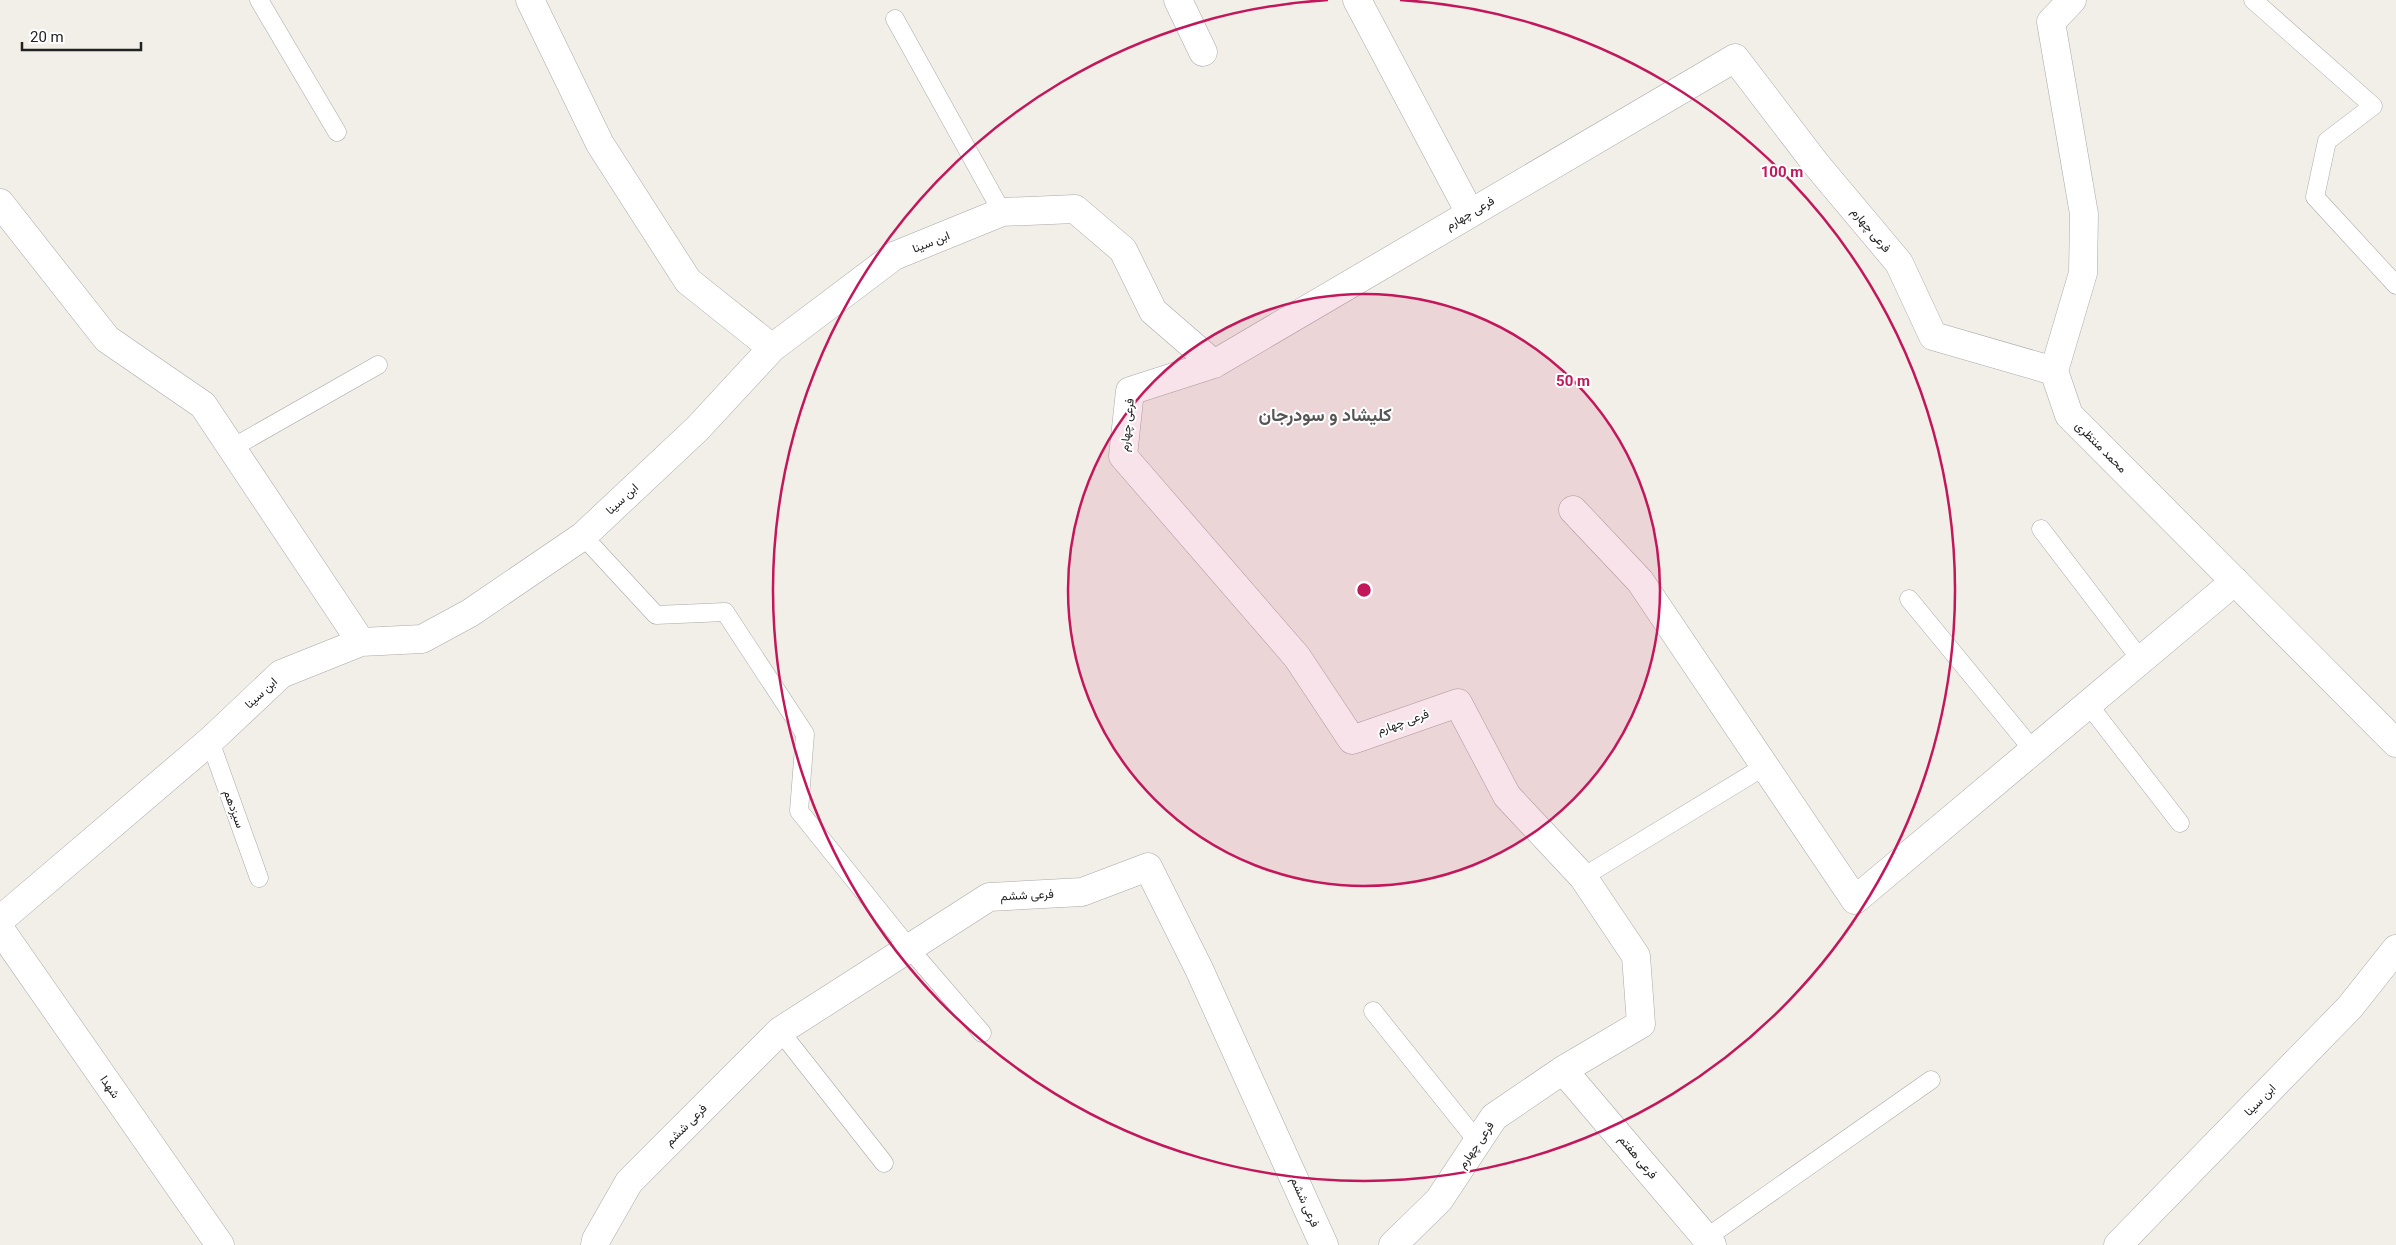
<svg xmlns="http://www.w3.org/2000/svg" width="2396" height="1245" viewBox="0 0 2396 1245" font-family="Roboto,Vazirmatn,sans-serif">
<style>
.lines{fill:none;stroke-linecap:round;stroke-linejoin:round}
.lane-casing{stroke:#a9a9a9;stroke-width:19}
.street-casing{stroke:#a9a9a9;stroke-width:29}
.lane{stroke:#fff;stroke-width:18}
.street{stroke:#fff;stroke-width:28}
.ring{fill:none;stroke:#c2185b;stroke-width:2.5}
.labels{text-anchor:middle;stroke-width:4;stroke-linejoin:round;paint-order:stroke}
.street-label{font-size:12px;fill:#222;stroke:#fff}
.district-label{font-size:18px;font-weight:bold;fill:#555;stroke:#fff}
.centre{fill:#c2185b;stroke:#fff;stroke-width:2.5}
.ring-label{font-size:15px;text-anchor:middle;font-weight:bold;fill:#c2185b;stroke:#fff;stroke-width:4;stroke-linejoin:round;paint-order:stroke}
</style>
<rect width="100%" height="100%" fill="#f2efe9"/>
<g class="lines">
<g class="lane-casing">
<path id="lane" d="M259 0 337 132
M2253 0 2373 106 2327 141 2315 197 2396 285
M895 19 1002 212
M232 448 378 365
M2041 529 2141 660
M583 536 656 615 725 612 805 734 799 811 909 948 982 1033
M1909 599 2033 750
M2088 704 2180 823
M210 741 259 878
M1583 877 1765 766
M1373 1011 1478 1142
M780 1031 884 1163
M1706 1238 1931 1080"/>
</g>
<g class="street-casing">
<path id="street" d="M530 0 600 144 688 281 772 348
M1178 0 1203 52
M1357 0 1470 213
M2072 0 2051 22 2084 214 2083 273 2054 371 2069 415 2396 743
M0 203 107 339 203 405 361 642
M1573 510 1640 581 1855 900 2235 581
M0 920 210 741 281 674 361 642 422 639 470 613 583 536 697 429 772 348 894 256 1002 212 1075 209 1123 250 1153 311 1214 364
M0 929 220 1245
M1563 1070 1712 1245
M595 1245 596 1240 629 1182 780 1031 989 897 1082 892 1148 867 1199 969 1324 1245
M1393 1245 1439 1200 1494 1117 1563 1070 1641 1024 1636 956 1583 877 1507 796 1458 703 1352 740 1297 657 1123 456 1130 391 1214 364 1735 58 1816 164 1899 263 1933 336 2054 371
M2118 1245 2350 1007 2396 949"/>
</g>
<use href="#lane" class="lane"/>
<use href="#street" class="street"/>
</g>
<circle cx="1364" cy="590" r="296" fill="#c2185b" fill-opacity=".12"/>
<g class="ring">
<circle cx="1364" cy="590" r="296"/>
<path d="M1400 0A591 591 0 1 1 1328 0"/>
</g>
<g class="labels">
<g class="street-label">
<text transform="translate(1470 213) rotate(-30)" y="4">فرعی چهارم</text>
<text transform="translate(1871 230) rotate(50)" y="4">فرعی چهارم</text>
<text transform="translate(931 242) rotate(-22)" y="4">ابن سینا</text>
<text transform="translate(1127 425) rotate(-84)" y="4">فرعی چهارم</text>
<text transform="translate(2101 447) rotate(45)" y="4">محمد منتظری</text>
<text transform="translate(622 499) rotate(-43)" y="4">ابن سینا</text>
<text transform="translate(261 693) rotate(-43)" y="4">ابن سینا</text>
<text transform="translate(1403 722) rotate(-19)" y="4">فرعی چهارم</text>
<text transform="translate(234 809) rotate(70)" y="4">سیزدهم</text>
<text transform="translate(1027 895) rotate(-3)" y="4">فرعی ششم</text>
<text transform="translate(110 1087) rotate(55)" y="4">شهدا</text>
<text transform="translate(2260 1100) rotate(-46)" y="4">ابن سینا</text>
<text transform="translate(686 1125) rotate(-45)" y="4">فرعی ششم</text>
<text transform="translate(1476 1145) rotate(-56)" y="4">فرعی چهارم</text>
<text transform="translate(1638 1157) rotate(50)" y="4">فرعی هفتم</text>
<text transform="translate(1305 1202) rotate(66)" y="4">فرعی ششم</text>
</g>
<g class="district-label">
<text x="1325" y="421">کلیشاد و سودرجان</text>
</g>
</g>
<circle cx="1364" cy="590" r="8" class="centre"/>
<g class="ring-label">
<text x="1782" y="177">100 m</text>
<text x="1573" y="386">50 m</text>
</g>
<path d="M22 42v8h119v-8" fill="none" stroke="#222222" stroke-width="2.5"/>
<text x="30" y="42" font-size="15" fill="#222222" stroke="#ffffff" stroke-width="4" paint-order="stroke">20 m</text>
</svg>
